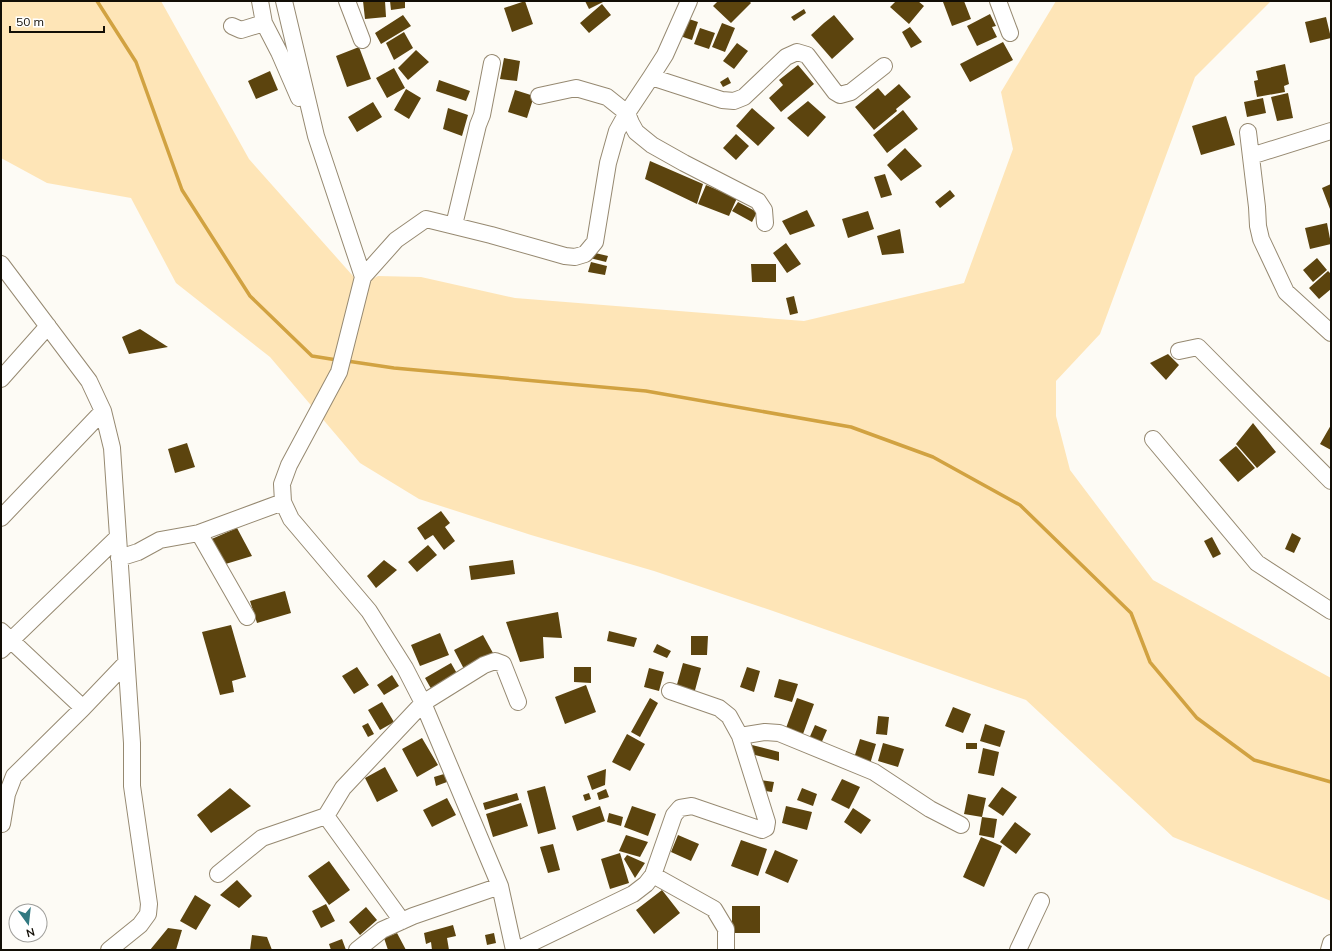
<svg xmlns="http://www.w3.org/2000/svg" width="1332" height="951" viewBox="0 0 1332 951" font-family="Mulish,sans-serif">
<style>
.green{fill:#fee5b7}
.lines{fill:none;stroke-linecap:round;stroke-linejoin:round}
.stream{stroke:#d1a241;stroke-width:3.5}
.building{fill:#5c440e}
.minor-casing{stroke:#968971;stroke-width:18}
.minor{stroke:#fff;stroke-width:16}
</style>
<rect width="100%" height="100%" fill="#fdfbf5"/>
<path class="green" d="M1 1H161L249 159 361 285 378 276 421 277 515 298 804 321 964 283 1013 149 1001 92 1056 1H1271L1195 77 1100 334 1056 381V416L1070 470 1153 580 1331 678V901L1173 837 1026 700 773 611 654 571 531 535 419 499 360 463 270 357 176 283 131 198 47 183 1 158Z"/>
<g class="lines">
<path class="stream" d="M97 1 136 62 182 190 250 296 312 356 337 360
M347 361 394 368 646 391 851 427 933 457 1020 505 1131 613 1150 662 1197 718 1254 760 1331 782"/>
</g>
<path class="building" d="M363 1H385L386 17 365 19Z
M390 1H405V8L391 10Z
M525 1 533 24 512 32 504 8Z
M585 1H605L589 9Z
M718 1H749L751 3 731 23 713 6Z
M896 1H918L924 6 909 24 890 7Z
M947 1H964L971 19 952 26 943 2Z
M602 4 611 15 589 33 580 23Z
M804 9 806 13 794 21 791 17Z
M990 14 996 26 992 27 997 37 977 46 967 26Z
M403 15 411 26 381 44 375 33Z
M834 15 854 39 832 59 811 35 824 23Z
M683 17 698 22 692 40 677 35Z
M1326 17 1331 38 1310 43 1305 22Z
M722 23 735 28 725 52 712 47Z
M910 27 922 42 911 48 902 32Z
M700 28 715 33 709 49 694 44Z
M404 32 413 48 394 60 386 43Z
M1003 42 1013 60 970 82 960 64Z
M737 43 748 51 734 69 723 61Z
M359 47 371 79 347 87 336 56Z
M416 50 429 62 408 80 398 68Z
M504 58 520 61 517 81 500 79Z
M1285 64 1289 84 1284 86 1285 92 1257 97 1254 81 1258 80 1256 71Z
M798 65 814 84 781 112 769 98 783 85 779 80Z
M394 68 405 88 387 98 376 78Z
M270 71 278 90 256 99 248 81Z
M728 77 731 83 723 87 720 82Z
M439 80 470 91 466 101 436 91Z
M899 84 911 97 896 109 897 111 874 130 855 107 878 88 885 96Z
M406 89 421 98 409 119 394 110Z
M515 90 534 96 527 118 508 112Z
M1288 93 1293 118 1277 121 1271 97Z
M1263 98 1266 113 1247 117 1244 102Z
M808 101 826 117 808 137 787 118Z
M373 102 382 117 357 132 348 117Z
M448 108 468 115 462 136 443 129Z
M752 108 775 128 758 146 736 126Z
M903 110 918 129 887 153 873 135Z
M1226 116 1235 145 1201 155 1192 126Z
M736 134 749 146 736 160 723 148Z
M905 148 922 166 901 181 887 165Z
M650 161 703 184 697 204 645 179Z
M885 174 892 195 881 198 874 177Z
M1331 184V208L1330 209 1322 188Z
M706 185 737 198 729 216 698 204Z
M950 190 955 196 940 208 935 202Z
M738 202 757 212 752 222 732 211Z
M807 210 815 226 790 235 782 221Z
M868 211 874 229 848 238 842 219Z
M1327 223 1331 244 1310 249 1305 228Z
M900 229 904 253 882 255 877 236Z
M786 243 801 264 787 273 773 253Z
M591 252 608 256 606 262 590 258Z
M1317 258 1327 270 1313 282 1303 270Z
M591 262 607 266 605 275 588 272Z
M751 264H776V282H752Z
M1328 271 1331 274V289L1319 299 1309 288Z
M794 296 798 313 790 315 786 298Z
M140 329 168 347 129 354 122 337Z
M1168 354 1179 365 1166 380 1150 363Z
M1253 423 1276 452 1257 468 1236 444Z
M1331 425V450L1320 444Z
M187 443 195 467 175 473 168 449Z
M1236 446 1255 468 1238 482 1219 460Z
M441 511 450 523 445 527 455 541 444 550 433 535 425 540 417 528Z
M237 528 252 556 219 566 207 541Z
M1292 533 1301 538 1294 553 1285 549Z
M1212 537 1221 554 1213 558 1204 541Z
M428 545 437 555 417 572 408 562Z
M384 560 397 570 376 588 367 576Z
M513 560 515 574 471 580 469 566Z
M285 591 291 613 257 623 250 601Z
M558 612 562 638 543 637 544 658 520 662 506 622Z
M231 625 246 677 232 681 234 692 220 695 202 632Z
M609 631 637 638 634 647 607 641Z
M440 633 449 655 420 666 411 645Z
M483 635 493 653 464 669 454 650Z
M691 636H708L707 655H691Z
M657 644 671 651 667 658 653 652Z
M451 663 459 677 433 692 425 678Z
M683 663 701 668 694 694 676 688Z
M357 667 369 685 354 694 342 676Z
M574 667H591V683L574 682Z
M747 667 760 671 754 692 740 687Z
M649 668 664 672 659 691 644 687Z
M392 675 399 686 384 695 377 685Z
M779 679 798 684 792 702 774 697Z
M586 685 596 712 565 724 555 697Z
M650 698 658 703 640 737 631 732Z
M797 698 814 704 803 734 786 728Z
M382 702 394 722 380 730 368 710Z
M953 707 971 714 963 733 945 726Z
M878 716 889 717 887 735 876 734Z
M368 723 374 734 368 737 362 726Z
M985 724 1005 731 1000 747 980 741Z
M815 725 827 730 820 746 808 741Z
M627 734 645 744 630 771 612 762Z
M422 738 438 765 417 777 402 749Z
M860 739 876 744 870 764 854 758Z
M883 743 904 749 898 767 878 761Z
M966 743H977V749H966Z
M752 745 779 752V761L751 754Z
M983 748 999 752 994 776 978 773Z
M385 767 398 791 377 802 365 778Z
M606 769 605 785 592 790 587 776Z
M444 774 447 782 436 786 434 777Z
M842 779 860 787 849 809 831 800Z
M761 780 774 782 772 792 759 790Z
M545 786 556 829 538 834 527 791Z
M1002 787 1017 797 1003 816 988 806Z
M230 788 251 806 211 833 197 815Z
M802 788 817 794 813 806 797 800Z
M606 789 609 797 599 800 597 793Z
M517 793 519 800 485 810 483 803Z
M589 793 591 799 585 801 583 795Z
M968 794 986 798 982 817 964 814Z
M447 798 456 815 432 827 423 810Z
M521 803 528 826 493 837 486 814Z
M600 806 605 821 577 831 572 816Z
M632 806 656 814 648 836 624 827Z
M786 806 812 812 807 830 782 823Z
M853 808 871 820 861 834 844 822Z
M609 813 623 817 621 826 607 822Z
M982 817 997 819 994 838 979 835Z
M1015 822 1031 834 1016 854 1000 842Z
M626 835 648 842 640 857 619 851Z
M678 835 699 844 691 861 671 852Z
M981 837 1002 846 984 887 963 877Z
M741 840 767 849 758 876 731 866Z
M553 844 560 870 548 873 540 847Z
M775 850 798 860 788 883 765 873Z
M620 853 629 883 610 889 601 859Z
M627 855 645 863 635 878 624 859Z
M329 861 350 890 329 905 308 876Z
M237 880 252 896 239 908 220 895Z
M662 890 680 913 654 934 636 910Z
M195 895 211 905 196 930 180 921Z
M326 904 335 921 321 928 312 911Z
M732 906H760V933H732Z
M366 907 377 920 360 935 349 922Z
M453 925 456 936 447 938 449 950H432L431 942 426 944 424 933Z
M168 928 182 930 176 950H150Z
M397 933 406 950H388L384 938Z
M494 933 496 943 487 945 485 935Z
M252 935 267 937 272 950H250Z
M342 939 346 950H331L329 944Z"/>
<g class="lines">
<g class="minor-casing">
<path id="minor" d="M260 1 264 23 279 52 299 98
M284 1 316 136 363 277 339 372 289 465 282 484 283 502 291 519 369 611 405 668 423 703 500 886 514 950
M347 1 362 40
M998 1 1010 33
M232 26 241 30 264 23
M651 77 722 100 734 101 744 97 786 57 797 52 807 55 835 92 840 95 851 92 884 66
M539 96 576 88 607 97 627 113 631 123 636 132 652 145 684 163 758 201 764 210 765 223
M1248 132 1257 207 1258 226 1261 239 1286 292 1331 333
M1251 156 1331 131
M454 225 478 125 482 115 492 63
M1 264 89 381 103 411 112 448 132 743V786L149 904 148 914 140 925 109 950
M363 277 396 240 426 219 491 235 565 256 575 257 585 254 595 242 608 163 617 131 627 113 651 77 665 55 689 1
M1179 351 1198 347 1331 481
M1 379 48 326
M1153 439 1257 563 1331 611
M1 518 103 411
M199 533 247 617
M119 558 138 552 160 540 199 533 283 502
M1 631 83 708
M1 650 118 537
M740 736 765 732 779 733 874 772 930 809 961 825
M326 816 402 921
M2 824 7 794 14 776 83 708 126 663
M218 874 262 838 326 816 343 788 423 703 484 665 495 661 503 664 518 702
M653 875 714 909 726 929V950
M357 950 382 930 413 916 500 886
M517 950 633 894 646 884 653 875 674 815 680 808 692 806 762 830 766 828 767 822 740 736 729 716 719 708 670 691
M1018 950 1041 901
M1329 950 1331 943"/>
</g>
<use href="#minor" class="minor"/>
</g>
<rect width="1332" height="951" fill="none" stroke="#120e06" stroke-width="4"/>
<g transform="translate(28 923) rotate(165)"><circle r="19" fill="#ffffff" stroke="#a09f9b"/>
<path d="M0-3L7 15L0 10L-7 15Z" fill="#317981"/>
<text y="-6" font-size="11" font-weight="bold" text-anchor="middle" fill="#120e06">N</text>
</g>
<path d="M10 26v6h94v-6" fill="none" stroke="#120e06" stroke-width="2"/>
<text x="16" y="26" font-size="12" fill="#120e06" stroke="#ffffff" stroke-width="3" paint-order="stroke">50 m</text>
</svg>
